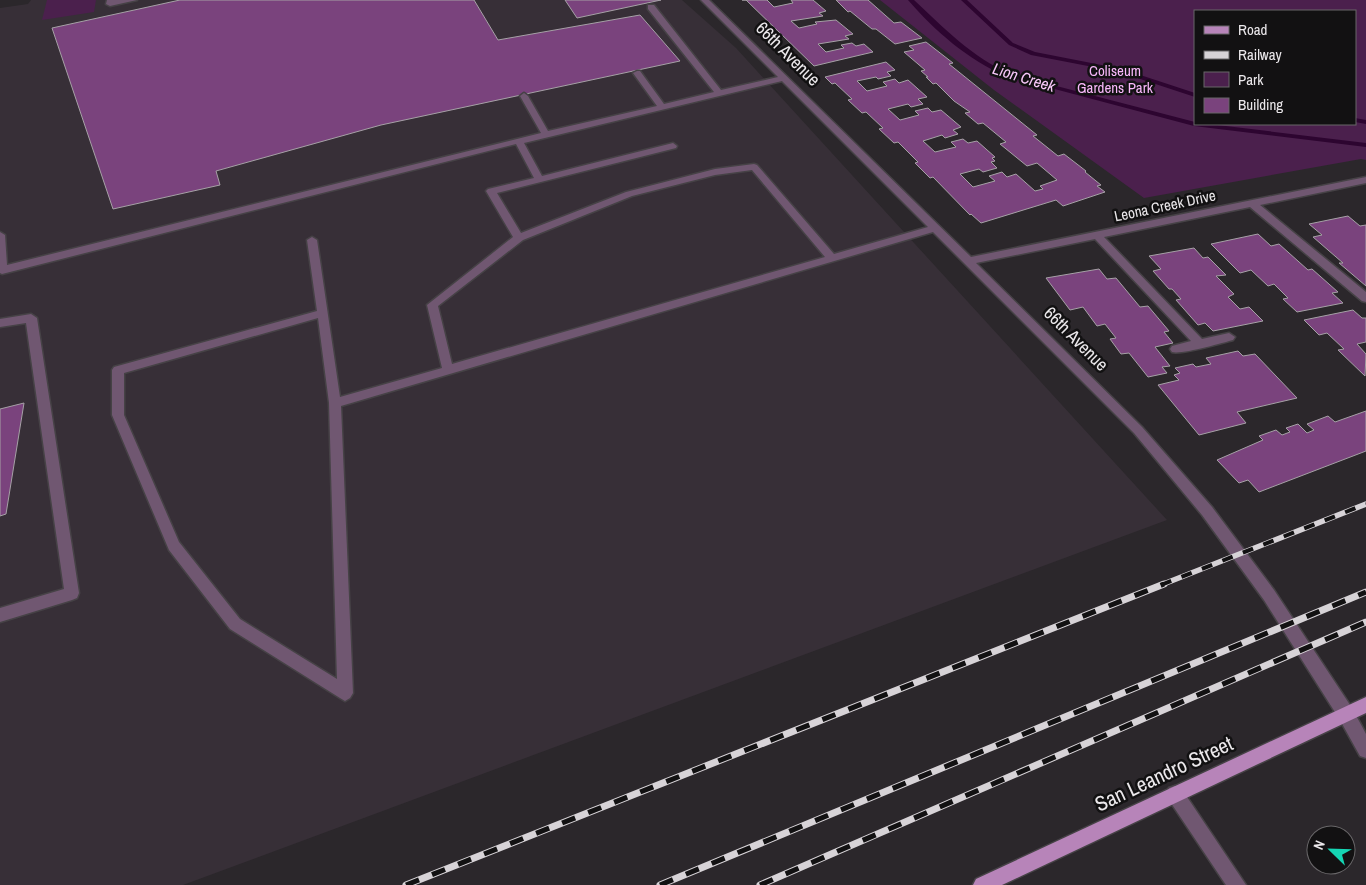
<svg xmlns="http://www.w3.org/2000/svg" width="1366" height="885" viewBox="0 0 1366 885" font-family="'Archivo Narrow',sans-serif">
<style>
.built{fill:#372f37}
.green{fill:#4b204d;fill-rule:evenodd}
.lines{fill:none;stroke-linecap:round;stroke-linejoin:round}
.stream{fill:#2d0530;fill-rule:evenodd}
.building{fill:#7a437d;stroke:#a6a1a6}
.minor-casing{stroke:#464246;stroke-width:3}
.major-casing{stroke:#464246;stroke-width:3}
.minor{fill:#705771;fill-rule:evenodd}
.major{fill:#b784b9;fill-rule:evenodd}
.rail-far1-casing{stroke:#d7d3d7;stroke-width:5.5}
.rail-casing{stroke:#d7d3d7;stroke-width:7}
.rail-far1{stroke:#121112;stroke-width:4;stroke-dasharray:11;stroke-linecap:butt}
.rail{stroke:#121112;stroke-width:5;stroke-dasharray:14;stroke-linecap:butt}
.labels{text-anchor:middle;stroke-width:5;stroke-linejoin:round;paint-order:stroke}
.far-park-label{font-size:15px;fill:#f9b8fb;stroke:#121112}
.far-street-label{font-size:15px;fill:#ebe8eb;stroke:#121112}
.far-water-label{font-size:16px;font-style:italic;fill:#f8c7f9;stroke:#121112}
.street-label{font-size:18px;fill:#ebe8eb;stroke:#121112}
.near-street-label{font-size:21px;fill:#ebe8eb;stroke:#121112}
</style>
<rect width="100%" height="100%" fill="#2b272b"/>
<path class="built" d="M31 0H682L736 48 1167 520 183 885H0V8L28 4Z"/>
<path class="green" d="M47 0H96L94 12 42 20Z
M880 0H1366V160L1361 159 1144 198 994 90ZM1195 11H1355V124H1195Z"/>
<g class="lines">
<path class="stream" d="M908 0H914C944 28 972 57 1010 74L1195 122V124H1209L1366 143V147L1194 126 1006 76C968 60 935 31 908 0Z
M961 0H967L1013 43 1035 52 1122 69 1195 93V97L1119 72 1031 55 1009 45Z
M1355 118 1366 120V124L1355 122Z"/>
</g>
<path class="building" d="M180 0H474L498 40 640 15 680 61 381 125 216 171 220 185 113 209 52 28Z
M565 0H661L577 18Z
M742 0H767L774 7 793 3 791 0H813L826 11 819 13 823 16 791 21 799 28 817 24 815 22 836 20 853 34 845 36 849 39 818 44 826 52 844 48 841 45 852 43 856 46 864 44 873 52 814 66 746 0Z
M836 0H868L894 23 901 22 922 38 895 44 876 29H872L850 11 848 12Z
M926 42 953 63 949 64 1037 135 1033 136 1058 156 1064 154 1086 171 1085 172 1101 185 1097 186 1105 192 1063 206 1056 200 981 223 971 214 970 215 933 177 930 178 915 163 918 162 898 142 894 143 879 129 883 128 866 112 862 113 848 100 852 99 835 83 832 84 825 77 886 62 895 70 887 72 891 76 878 79 876 77 857 81 867 91 887 86 883 82 895 79 899 83 908 80 927 97 918 99 923 104 911 107 908 104 888 109 900 120 919 115 915 111 928 108 932 112 941 110 961 127 953 130 958 134 945 138 942 135 923 141 935 152 956 147 951 142 963 139 968 143 977 141 995 157 992 158 995 161 991 162 997 168 983 172 979 169 960 174 973 187 995 181 989 176 1002 172 1007 177 1016 174 1035 191 1043 189 1040 186 1057 180 1037 163 1027 166 1000 144 1006 142 983 123 978 124 965 113 970 112 954 101 936 83 933 84 926 77H928L921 71 925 70 904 52 914 50 909 46Z
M1348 216 1360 226 1366 225V286L1339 263H1343L1313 237 1322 235 1309 224Z
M1258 234 1271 246 1279 244 1308 270 1312 269 1338 292 1332 293 1343 303 1297 312 1283 299 1288 298 1274 284 1268 286 1251 270 1240 273 1211 244Z
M1194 248 1203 258 1208 257 1226 275 1216 276 1234 294 1228 297 1240 309 1249 307 1263 321 1213 331 1205 323 1198 325 1176 300 1181 299 1172 289H1169L1153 271 1161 269 1149 256Z
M1099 269 1107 279 1116 278 1140 307 1148 306 1169 331 1164 332 1173 343 1155 347 1170 366 1162 367 1167 373 1148 377 1129 353 1121 354 1110 339 1116 338 1105 324 1097 326 1083 307 1070 310 1046 278Z
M1353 310 1362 318H1366V342L1357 344 1366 354 1365 376 1338 350 1344 349 1327 333 1319 335 1304 320Z
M1238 351 1243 356 1255 354 1297 398 1237 412 1246 423 1199 435 1158 385 1179 380 1174 375 1180 373 1175 368 1193 364 1196 367 1211 364 1206 358Z
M24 403 6 514 0 516V409Z
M1366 411V451L1259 492 1248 480 1239 483 1217 460 1263 440 1259 436 1276 430 1282 435 1290 432 1286 428 1298 424 1307 433 1314 430 1307 424 1328 416 1335 422Z"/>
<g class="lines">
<g class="minor-casing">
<path id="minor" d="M107 0H137L110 6 106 4Z
M701 0H709L971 257 1366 177V183L1260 205 1366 292V302L1362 301 1250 207 1104 237 1202 339 1229 333 1235 337 1233 340C1222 343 1181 355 1172 352L1170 349 1172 346 1191 341 1095 239 976 263 1142 427 1212 507 1274 590 1352 708 1366 734V758L1360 756 1340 720 1264 600 1202 515 1134 433 933 232 341 406 353 693 350 698 345 701 340 698 230 629 169 550 112 415V370L114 367 317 311 307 240 312 237 317 240 340 397 442 368 427 305 513 237 486 191 488 189 534 178 516 144 2 274 0 273V232L5 235 7 265 541 133 520 96 524 93 528 96 548 131 657 106 633 73 637 71H640L664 104 714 92 648 9V5H654L721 90 778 77ZM782 81 928 227 834 254 757 165 754 164 715 169 626 192 521 233 497 193 676 148 677 146 673 143 542 176 524 143ZM752 170 825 257 452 364 438 306 523 240 632 196 715 175ZM318 318 329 403 337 679 240 619 179 542 124 415V373Z
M31 314 37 318 79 593 77 598 72 600 0 622V608L64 589 26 323 0 327V319Z
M1175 786 1181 788 1246 885H1226L1169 800 1167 794 1169 788Z"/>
</g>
<g class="major-casing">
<path id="major" d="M1366 697V713L1002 885H973L976 879Z"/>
</g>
<use href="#minor" class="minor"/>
<use href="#major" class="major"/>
<g class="rail-far1-casing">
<path id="rail-far1" d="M1161 585 1366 504"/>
</g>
<g class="rail-casing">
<path id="rail" d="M406 885 1164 584
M660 885 1366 592
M760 885 1366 622"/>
</g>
<use href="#rail-far1" class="rail-far1"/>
<use href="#rail" class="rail"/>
</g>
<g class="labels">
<g class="far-park-label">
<text x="1115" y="76">Coliseum<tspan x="1115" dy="17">Gardens Park</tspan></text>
</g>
<g class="far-street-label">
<text transform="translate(1165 206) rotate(-12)" y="5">Leona Creek Drive</text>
</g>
<g class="far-water-label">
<text transform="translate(1024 77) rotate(17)" y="6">Lion Creek</text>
</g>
<g class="street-label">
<text transform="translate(788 54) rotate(45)" y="6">66th Avenue</text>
<text transform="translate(1076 339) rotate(45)" y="6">66th Avenue</text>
</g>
<g class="near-street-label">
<text transform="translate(1164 774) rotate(-25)" y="7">San Leandro Street</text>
</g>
</g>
<rect x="1194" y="10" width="162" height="115" fill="#121112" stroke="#696769"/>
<rect x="1204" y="26" width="25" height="8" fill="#b784b9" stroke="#696769"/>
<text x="1238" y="35" font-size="15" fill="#ebe8eb">Road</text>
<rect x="1204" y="51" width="25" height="8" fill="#d7d3d7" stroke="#696769"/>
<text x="1238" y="60" font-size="15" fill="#ebe8eb">Railway</text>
<rect x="1204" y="72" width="25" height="15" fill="#4b204d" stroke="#696769"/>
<text x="1238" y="85" font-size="15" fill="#ebe8eb">Park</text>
<rect x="1204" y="98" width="25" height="15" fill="#7a437d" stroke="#696769"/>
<text x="1238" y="110" font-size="15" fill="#ebe8eb">Building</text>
<g transform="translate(1331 850) rotate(293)"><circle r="24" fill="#121112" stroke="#696769"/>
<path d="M0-4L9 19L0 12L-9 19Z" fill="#15d5b3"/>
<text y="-8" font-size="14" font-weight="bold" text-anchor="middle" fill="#ebe8eb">N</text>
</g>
</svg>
